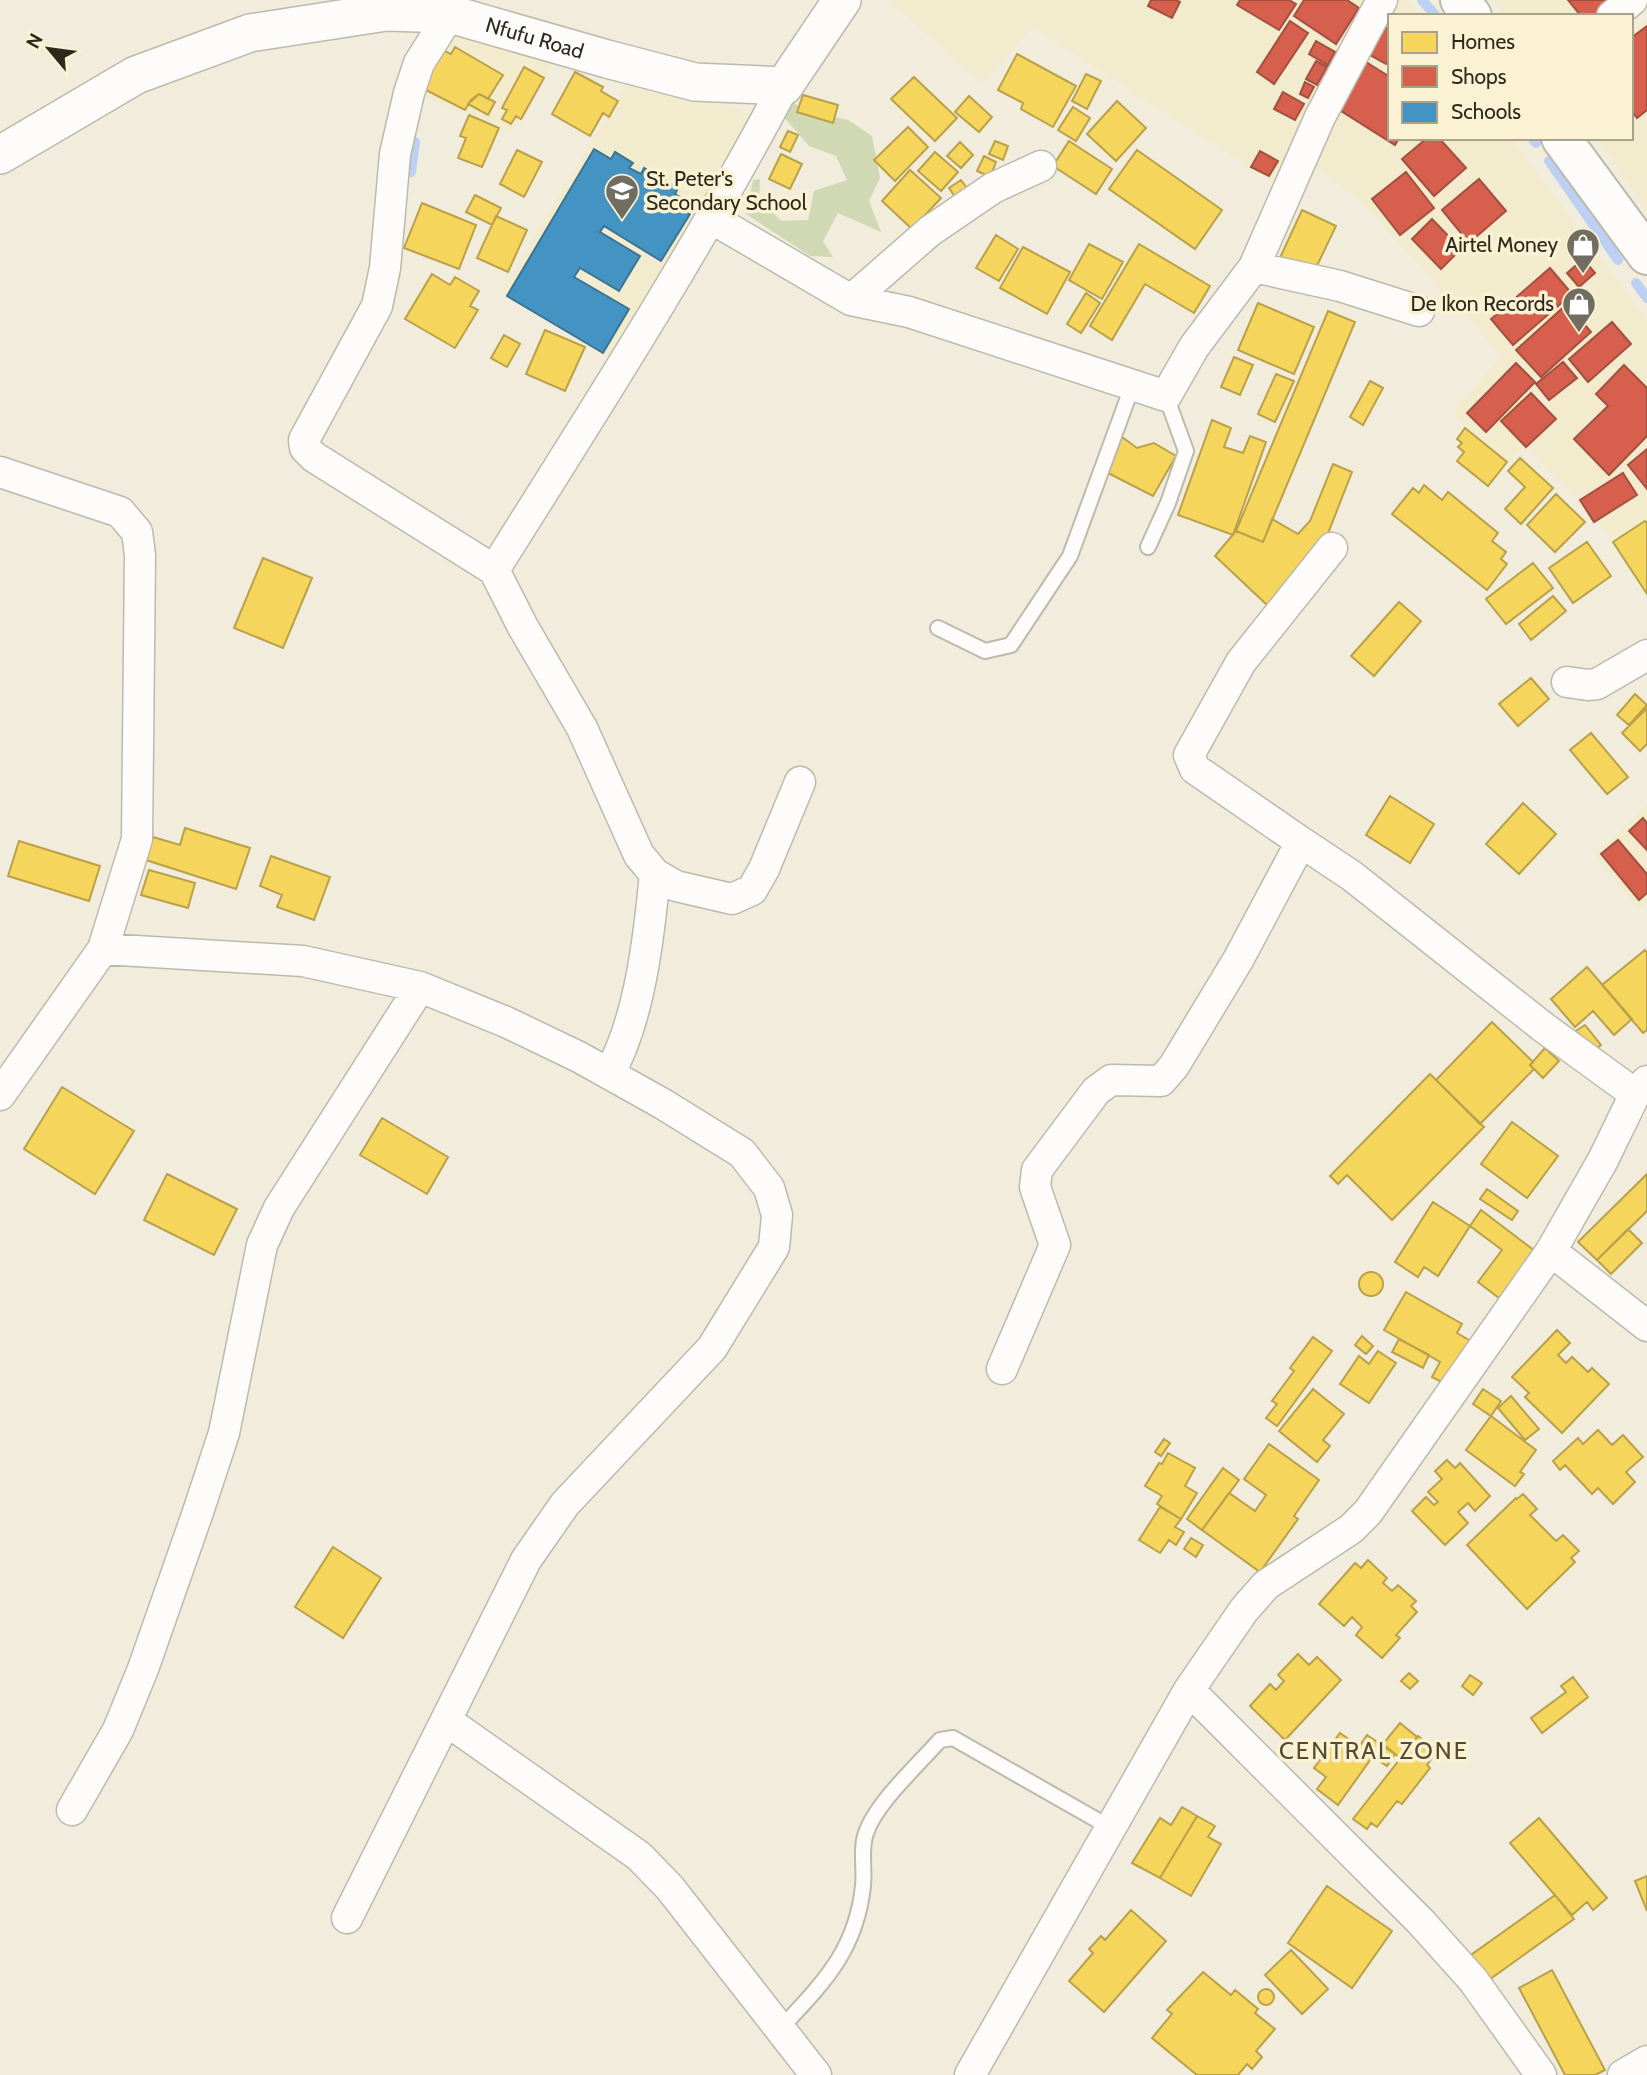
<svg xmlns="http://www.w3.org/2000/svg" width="1647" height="2075" viewBox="0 0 1647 2075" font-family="Cabin,sans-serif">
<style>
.built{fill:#f3ebce}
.green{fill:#d0d9b4}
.homes{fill:#f6d55c;stroke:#b9a149;stroke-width:2}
.shops{fill:#d6604d;stroke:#a3503f;stroke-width:2}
.schools{fill:#4393c3;stroke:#3c7391;stroke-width:2}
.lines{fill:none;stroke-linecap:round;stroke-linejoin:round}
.stream{stroke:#bcd0f4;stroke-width:10}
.service-casing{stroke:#bdb9ac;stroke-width:18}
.minor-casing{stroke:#bdb9ac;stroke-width:33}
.tertiary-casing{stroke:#bdb9ac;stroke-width:40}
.primary-casing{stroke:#bdb9ac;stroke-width:42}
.service{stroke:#fdfcfa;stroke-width:14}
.minor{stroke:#fdfcfa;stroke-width:30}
.tertiary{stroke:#fdfcfa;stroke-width:37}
.primary{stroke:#fdfcfa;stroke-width:38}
.labels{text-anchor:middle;stroke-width:7;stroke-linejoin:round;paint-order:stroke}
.street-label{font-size:21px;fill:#2c291d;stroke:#faf2d2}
.poi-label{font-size:21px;fill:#2c291d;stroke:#faf2d2;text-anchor:end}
.quarter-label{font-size:24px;letter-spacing:2px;fill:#534c31;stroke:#faf2d2}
</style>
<rect width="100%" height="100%" fill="#f1ecdb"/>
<path class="built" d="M888 0H1367L1275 184 1033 27 982 83Z
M1390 0H1407L1420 16H1390V138H1511L1647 319V583L1580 500 1526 447 1507 462 1451 414 1501 357 1473 323 1357 198 1306 162Z
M1492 0H1643L1622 16H1505Z
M1647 19V210L1597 138H1631V31Z
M447 30 558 56 512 132 417 94Z
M630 78 744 110 747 130 614 359 502 291Z
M1647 805V903L1639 910 1594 855Z"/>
<path class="green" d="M791 102 815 113 848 120 872 136 880 178 869 201 881 232 838 213 823 241 833 257 810 256 746 214 753 180 760 179 759 198 781 221 808 220 814 191 847 180 836 156 809 146 782 115Z"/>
<path class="homes" d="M455 47 503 75 488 99 479 94 471 100 465 110 420 87 440 49 451 54Z
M1017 54 1076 86 1053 127 1021 109 1023 103 998 90Z
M524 67 544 78 521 119 516 116 511 124 502 119 507 110 502 108Z
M575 72 603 87 601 91 618 101 609 117 603 113 590 136 552 114Z
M1086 74 1101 81 1087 109 1072 101Z
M914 77 957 118 935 141 891 99Z
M479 94 495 102 488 115 468 104Z
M803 95 838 105 833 123 797 112Z
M969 96 992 117 979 132 955 112Z
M1117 101 1146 128 1116 161 1087 134Z
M1073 107 1090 118 1076 141 1058 130Z
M469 115 499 128 482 167 458 158 466 138 460 136Z
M908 127 928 147 895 181 874 160Z
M788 131 798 135 790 152 780 147Z
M995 141 1008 146 1003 160 989 154Z
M1069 141 1112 169 1096 194 1053 166Z
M960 142 973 155 961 168 947 156Z
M517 150 542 162 524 197 500 184Z
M1137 150 1222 210 1195 249 1109 189Z
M935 152 958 172 941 191 918 171Z
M781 154 802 164 790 189 769 179Z
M984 156 996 162 990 177 977 171Z
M910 170 941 198 912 229 882 201Z
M961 180 970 192 958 201 949 188Z
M475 195 501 208 492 225 466 212Z
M422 203 476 225 459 269 404 248Z
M1302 210 1336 226 1312 276 1279 260Z
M496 216 527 230 508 272 477 258Z
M996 235 1018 249 999 281 976 268Z
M1089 244 1123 262 1102 299 1069 280Z
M1139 244 1210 286 1194 313 1145 284 1112 340 1090 326Z
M1023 247 1070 272 1047 314 1000 288Z
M432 274 450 285 455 277 479 291 470 306 478 310 455 348 405 319Z
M1086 293 1100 303 1081 333 1067 324Z
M1258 303 1314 327 1294 374 1238 350Z
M1328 311 1355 322 1263 542 1236 531Z
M545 330 585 347 565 391 526 374Z
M504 335 520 344 507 367 491 358Z
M1234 357 1253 365 1240 395 1221 387Z
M1276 374 1294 381 1275 422 1258 414Z
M1370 381 1383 388 1363 425 1350 417Z
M1212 420 1231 428 1224 447 1243 453 1250 436 1266 442 1233 535 1178 515Z
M1465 428 1507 462 1488 486 1457 461 1464 452 1458 447 1462 443 1457 439Z
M1122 437 1137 448 1154 443 1176 456 1153 496 1106 472Z
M1520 458 1553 488 1521 524 1505 509 1525 487 1508 471Z
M1333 464 1352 472 1325 541 1267 605 1215 556 1236 531 1263 542 1272 519 1298 534 1310 521Z
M1424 485 1442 500 1448 492 1498 533 1492 541 1506 552 1501 559 1507 564 1487 590 1392 514 1413 488 1419 493Z
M1556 494 1585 522 1555 552 1527 525Z
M1645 521 1647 523V594L1613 542Z
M1587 542 1611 576 1573 603 1549 568Z
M263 558 312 578 283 648 234 628Z
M1533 563 1553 588 1506 624 1486 599Z
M1553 596 1566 611 1531 640 1519 624Z
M1399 602 1421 621 1374 676 1351 656Z
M1531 678 1549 699 1518 726 1499 704Z
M1635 694 1647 705 1629 725 1617 715Z
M1647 708V744L1640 751 1622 733Z
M1591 733 1628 777 1607 794 1570 750Z
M1390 796 1434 824 1410 863 1366 835Z
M1523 803 1556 834 1519 874 1486 844Z
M185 828 250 848 236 889 146 860 153 837 180 845Z
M19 841 100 866 89 901 8 876Z
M271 856 330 877 314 920 277 907 282 895 260 886Z
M149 870 195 883 188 908 141 895Z
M1645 950 1647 953V1030L1643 1033 1602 985Z
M1587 967 1632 1019 1614 1035 1593 1011 1575 1027 1551 999Z
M1492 1022 1533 1062 1530 1065 1534 1069 1480 1124 1436 1080Z
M1585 1025 1601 1045 1591 1053 1568 1036Z
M1545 1048 1559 1061 1543 1078 1530 1065Z
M1430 1074 1484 1127 1392 1220 1347 1175 1338 1184 1330 1176Z
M62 1087 134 1131 95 1194 24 1149Z
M382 1118 448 1157 427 1194 360 1155Z
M1512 1122 1558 1156 1527 1198 1481 1164Z
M167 1174 237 1209 214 1255 144 1220Z
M1647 1174V1211L1597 1260 1578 1242Z
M1487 1189 1518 1211 1512 1220 1480 1199Z
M1433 1202 1470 1226 1438 1276 1424 1267 1418 1277 1395 1262Z
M1481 1210 1535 1251 1499 1298 1478 1282 1502 1250 1470 1226Z
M1628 1229 1642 1243 1611 1274 1597 1260Z
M1359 1284a12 12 0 1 1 24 0a12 12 0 1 1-24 0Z
M1406 1292 1462 1324 1457 1333 1474 1343 1449 1386 1432 1377 1440 1362 1384 1330Z
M1557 1330 1570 1343 1558 1355 1566 1363 1572 1357 1588 1372 1592 1368 1609 1384 1562 1433 1525 1397 1529 1393 1512 1377Z
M1362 1336 1373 1346 1366 1354 1355 1345Z
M1313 1337 1332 1351 1277 1426 1266 1418 1277 1404 1272 1401 1294 1371 1290 1368Z
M1399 1339 1429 1355 1423 1368 1392 1352Z
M1378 1351 1396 1363 1369 1403 1340 1384 1359 1356 1369 1364Z
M1313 1389 1344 1414 1323 1440 1330 1446 1317 1462 1279 1431Z
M1483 1389 1501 1401 1491 1416 1473 1404Z
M1511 1396 1539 1429 1525 1440 1498 1408Z
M1491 1416 1536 1450 1520 1472 1524 1474 1515 1486 1466 1450Z
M1598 1430 1612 1445 1623 1435 1643 1457 1626 1472 1635 1482 1613 1504 1598 1488 1592 1494 1565 1465 1560 1470 1553 1461 1578 1438 1583 1444Z
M1164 1439 1170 1443 1161 1456 1155 1452Z
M1269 1444 1319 1480 1294 1516 1298 1519 1260 1572 1202 1530 1229 1493 1255 1511 1266 1495 1244 1479Z
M1168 1453 1195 1468 1185 1486 1197 1493 1181 1519 1157 1504 1162 1496 1145 1486 1159 1463 1162 1464Z
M1447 1460 1455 1468 1460 1463 1490 1496 1475 1511 1468 1503 1458 1512 1468 1523 1445 1545 1412 1511 1426 1497 1434 1505 1438 1502 1428 1492 1442 1479 1435 1471Z
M1223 1468 1239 1480 1202 1530 1187 1519Z
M1523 1494 1537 1509 1530 1515 1556 1541 1563 1535 1579 1551 1571 1558 1575 1562 1527 1609 1467 1545 1516 1498 1517 1499Z
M1160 1507 1181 1519 1175 1527 1184 1532 1176 1545 1169 1540 1160 1553 1139 1540Z
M1191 1538 1203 1545 1196 1557 1184 1549Z
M333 1547 381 1578 343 1638 295 1607Z
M1368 1560 1387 1578 1383 1583 1392 1591 1398 1585 1416 1601 1411 1606 1417 1612 1396 1635 1400 1638 1382 1658 1356 1635 1362 1627 1352 1617 1344 1626 1319 1604 1355 1563 1361 1568Z
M1298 1654 1309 1665 1317 1657 1341 1680 1285 1740 1250 1706 1270 1684 1276 1690 1284 1681 1278 1675Z
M1409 1673 1418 1681 1410 1689 1401 1681Z
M1470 1675 1482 1683 1473 1695 1462 1686Z
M1573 1677 1588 1697 1542 1733 1531 1718 1566 1692 1561 1686Z
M1400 1723 1417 1737 1400 1758 1383 1744Z
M1340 1733 1373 1756 1338 1805 1317 1789 1326 1777 1314 1768Z
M1367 1735 1395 1754 1387 1766 1359 1747Z
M1418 1736 1437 1751 1427 1765 1430 1768 1402 1804 1397 1801 1377 1827 1371 1823 1367 1829 1353 1819Z
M1182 1807 1197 1816 1160 1878 1132 1863 1160 1818 1171 1825Z
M1197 1816 1215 1826 1208 1837 1221 1844 1191 1896 1160 1878Z
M1539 1818 1607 1898 1593 1910 1587 1902 1572 1915 1510 1843Z
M1647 1876V1911L1635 1881Z
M1327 1886 1392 1931 1352 1988 1288 1943Z
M1555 1895 1574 1919 1486 1982 1468 1957Z
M1131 1910 1166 1941 1104 2012 1069 1981 1093 1953 1089 1949 1101 1936 1105 1940Z
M1291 1950 1328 1989 1302 2014 1265 1975Z
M1552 1970 1605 2070 1595 2075H1565L1519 1988Z
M1203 1972 1231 1995 1235 1990 1258 2009 1255 2013 1275 2029 1256 2051 1262 2057 1252 2069 1247 2064 1238 2075H1197L1152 2038 1172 2014 1167 2010Z
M1258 1997a8 8 0 1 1 16 0a8 8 0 1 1-16 0Z"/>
<path class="shops" d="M1151 0H1176L1180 2 1172 18 1148 6Z
M1240 0H1289L1296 4 1279 30 1237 5Z
M1304 0H1347L1359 8 1336 44 1294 16Z
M1568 0H1613L1597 16H1581Z
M1290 21 1308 33 1274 84 1257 72Z
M1378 23 1390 30V57L1386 64 1363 51Z
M1647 26V110L1637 118 1631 110V38Z
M1316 41 1335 52 1328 65 1309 54Z
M1358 57 1390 77V138H1399L1395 145 1338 109Z
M1316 61 1327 67 1317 85 1306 79Z
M1305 82 1314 87 1308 98 1300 94Z
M1283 92 1304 104 1295 120 1274 109Z
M1427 138H1439L1466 168 1434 196 1402 159Z
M1260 151 1278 161 1269 176 1251 167Z
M1406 172 1434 208 1400 235 1372 199Z
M1479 179 1506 211 1469 243 1442 210Z
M1432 219 1461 249 1441 269 1412 239Z
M1583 259 1595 273 1579 287 1567 273Z
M1550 268 1572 294 1513 345 1491 319Z
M1567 304 1591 332 1541 377 1516 350Z
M1612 322 1631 344 1588 382 1569 359Z
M1563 362 1577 378 1549 400 1536 384Z
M1516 363 1535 382 1486 432 1467 413Z
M1624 365 1647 388V436L1609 475 1574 439 1608 406 1596 394Z
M1531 393 1556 419 1526 447 1501 421Z
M1647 449V489L1628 465Z
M1623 473 1637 495 1594 522 1580 500Z
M1643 818 1647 823V850L1629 831Z
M1618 840 1647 874V893L1639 900 1601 854Z"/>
<path class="schools" d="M594 149 611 159 615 152 633 163 629 168 641 174 644 168 678 188 675 194 688 202 684 210 690 214 661 261 604 226 600 232 640 256 619 291 580 268 574 277 629 309 603 353 507 296Z"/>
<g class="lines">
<path class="stream" d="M1422 0 1436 16
M1532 138 1536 143
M1549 161 1618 260
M411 172 415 142
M1636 283 1647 298"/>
<g class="service-casing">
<path id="service" d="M1148 547 1168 503 1186 451 1166 396
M938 628 985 651 1011 645 1070 556 1133 384
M781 2028C823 1983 856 1951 863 1886 865 1870 860 1849 866 1833 876 1803 918 1765 940 1740L953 1738 1111 1828"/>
</g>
<g class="minor-casing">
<path id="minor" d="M452 0 450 14 419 63 409 93 395 154 385 268 377 306 304 440 305 448 314 457 494 570
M1612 16 1632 0
M784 86C696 252 594 411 494 570L523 627 582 728 639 855 655 874 676 886 732 899 752 890 764 869 800 782
M711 218 851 300 909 312 1166 396 1194 347 1254 267 1320 117 1382 0
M1254 267 1340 286 1419 311
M851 300 930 231 993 188 1041 166
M0 472 120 512 137 532 140 555 137 839 103 949 0 1095
M1567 682 1588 685 1597 684 1647 655
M1301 842 1195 769 1189 755 1241 662 1332 548
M103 949 303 961 420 987 506 1022 579 1057 663 1104 742 1153 769 1188 777 1215 774 1247 712 1348 565 1504 526 1560 347 1918
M609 1074C640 1019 649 936 655 874
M1551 1251 1647 1326
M1002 1369 1055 1245 1035 1187 1037 1170 1096 1091 1111 1080 1161 1081 1174 1066 1238 960 1301 842 1352 876 1543 1027 1635 1094
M1189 1690 1421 1922 1473 1980 1541 2075
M447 1721 639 1856 670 1888 816 2075
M72 1810 118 1730 143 1669 198 1512 224 1433 262 1245 279 1208 420 987
M970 2075 1189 1690 1244 1610 1266 1585 1351 1529 1368 1512 1551 1251 1603 1160 1635 1094 1647 1081
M1623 2075 1647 2061"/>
</g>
<g class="tertiary-casing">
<g id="tertiary">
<path id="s1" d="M0 155 136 75 250 33 386 12 450 14 607 59 695 82 784 86 842 0"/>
</g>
</g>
<g class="primary-casing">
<path id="primary" d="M1460 0 1472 16
M1561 138 1647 255"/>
</g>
<use href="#service" class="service"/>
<use href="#minor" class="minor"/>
<use href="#tertiary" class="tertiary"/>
<use href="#primary" class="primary"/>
</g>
<defs>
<g id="school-pin" transform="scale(1.75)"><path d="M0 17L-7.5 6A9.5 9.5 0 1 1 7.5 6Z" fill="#716d60" stroke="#faf2d2"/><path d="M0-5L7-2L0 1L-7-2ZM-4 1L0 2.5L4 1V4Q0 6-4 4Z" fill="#fff"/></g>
<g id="shop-pin" transform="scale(1.75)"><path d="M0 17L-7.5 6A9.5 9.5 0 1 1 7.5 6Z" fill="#716d60" stroke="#faf2d2"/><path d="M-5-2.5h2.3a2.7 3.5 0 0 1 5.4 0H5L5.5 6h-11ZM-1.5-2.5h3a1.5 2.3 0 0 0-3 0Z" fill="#fff"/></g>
</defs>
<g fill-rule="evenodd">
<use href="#school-pin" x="622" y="191"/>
<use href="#shop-pin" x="1583" y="245"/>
<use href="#shop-pin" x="1579" y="304"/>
</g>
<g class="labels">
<g class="street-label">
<text dy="7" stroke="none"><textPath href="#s1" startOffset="569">Nfufu Road</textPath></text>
</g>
<g class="poi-label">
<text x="646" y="186" text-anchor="start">St. Peter's<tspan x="646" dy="24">Secondary School</tspan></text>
<text x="1558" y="252">Airtel Money</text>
<text x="1554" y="311">De Ikon Records</text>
</g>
<g class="quarter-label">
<text x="1374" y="1759">CENTRAL ZONE</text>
</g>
</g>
<rect x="1388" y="14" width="245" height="126" fill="#faf2d2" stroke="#a8a28a" stroke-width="2"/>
<rect x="1402" y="32" width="35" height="21" fill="#f6d55c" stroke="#a8a28a" stroke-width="2"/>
<text x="1451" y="49" font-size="21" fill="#2c291d">Homes</text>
<rect x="1402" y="66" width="35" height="21" fill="#d6604d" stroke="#a8a28a" stroke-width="2"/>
<text x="1451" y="84" font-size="21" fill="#2c291d">Shops</text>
<rect x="1402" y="102" width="35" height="21" fill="#4393c3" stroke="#a8a28a" stroke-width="2"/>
<text x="1451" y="119" font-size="21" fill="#2c291d">Schools</text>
<g transform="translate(49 49) rotate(299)" stroke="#faf2d2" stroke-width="5" paint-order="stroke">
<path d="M0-5L12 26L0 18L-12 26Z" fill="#2c291d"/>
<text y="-10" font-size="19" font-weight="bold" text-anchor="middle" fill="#2c291d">N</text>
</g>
</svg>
